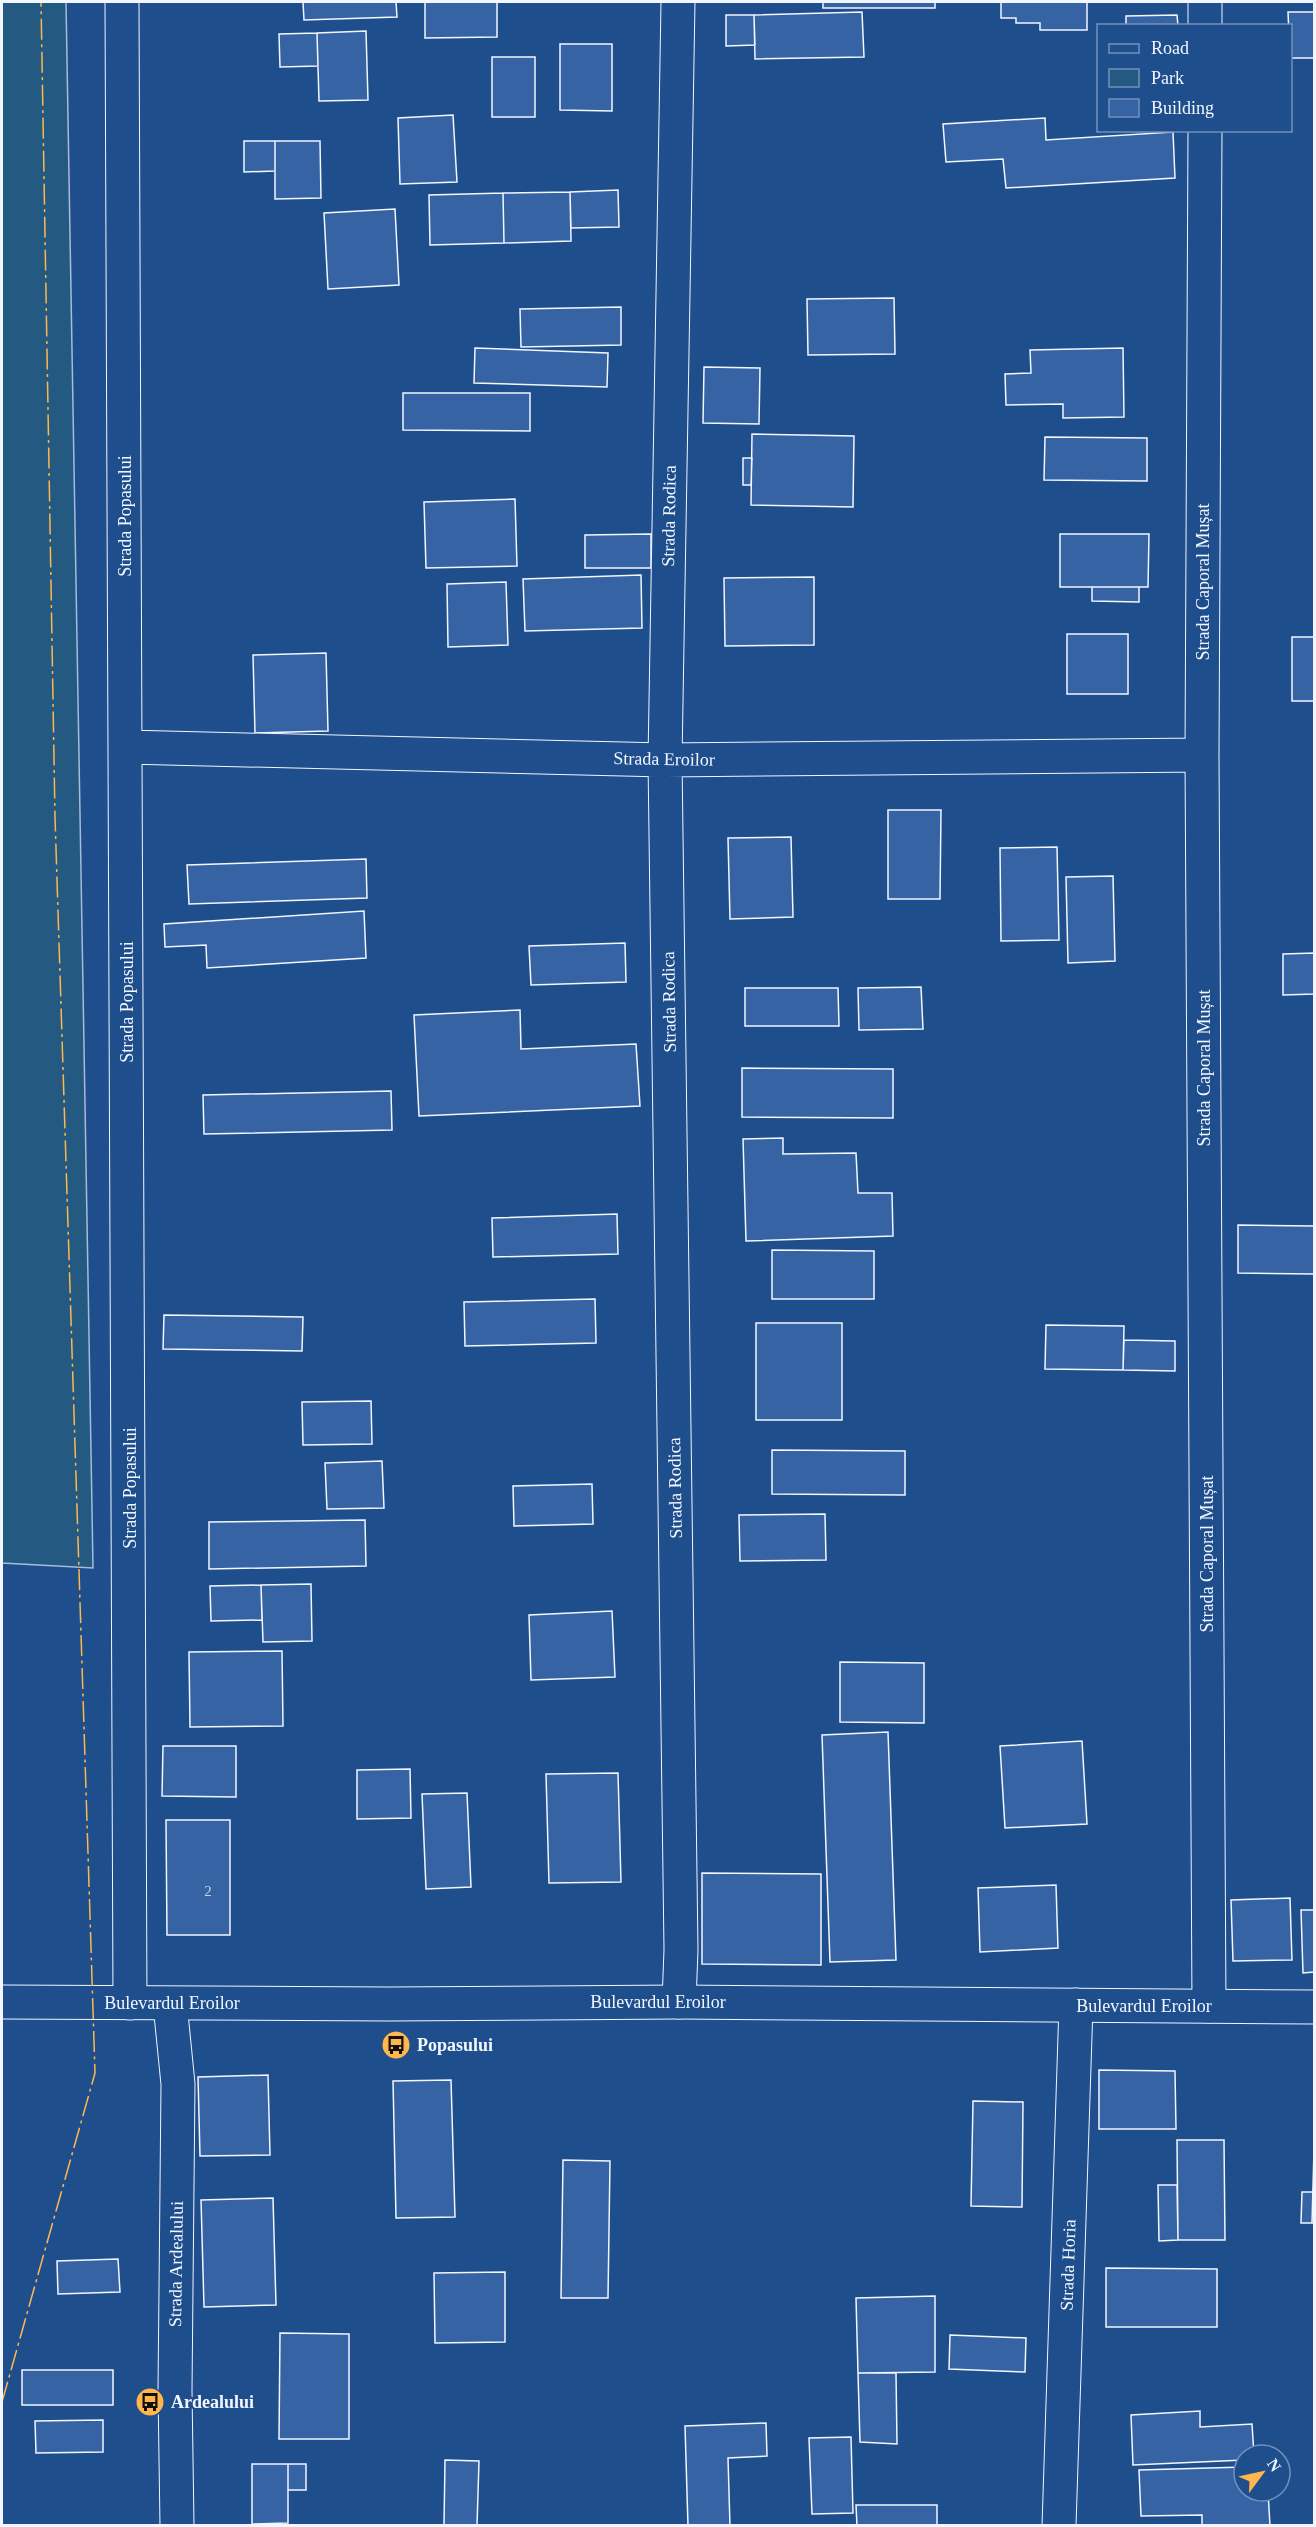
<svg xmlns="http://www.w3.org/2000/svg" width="1316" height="2527" viewBox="0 0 1316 2527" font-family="Georgia,serif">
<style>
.green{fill:#245a82;stroke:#a8bbd7;stroke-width:1.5}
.building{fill:#3563a3;stroke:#f2f6ff;stroke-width:1.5}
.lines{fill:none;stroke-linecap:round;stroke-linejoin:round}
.minor-casing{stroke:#f2f6ff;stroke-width:35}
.major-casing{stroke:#f2f6ff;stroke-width:35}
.minor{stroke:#1f4e8c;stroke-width:33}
.major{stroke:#1f4e8c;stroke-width:33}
.power{stroke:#ffb74d;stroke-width:1.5;stroke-dasharray:21 4.5 3 4.5;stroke-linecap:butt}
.labels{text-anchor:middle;stroke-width:4.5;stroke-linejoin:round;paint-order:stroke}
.number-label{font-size:15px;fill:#c3d1e8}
.street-label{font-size:18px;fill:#f2f6ff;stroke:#1f4e8c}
.poi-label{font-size:18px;font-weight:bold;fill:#f2f6ff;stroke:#1f4e8c;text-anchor:start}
</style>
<rect width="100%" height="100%" fill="#1f4e8c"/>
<path class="green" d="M2 2H66L93 1568 2 1563Z"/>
<path class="building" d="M303 2H396L397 17 304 20Z
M425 2H497V37L425 38Z
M823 2H935V8H823Z
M1001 2H1087V30H1040V23H1016V18H1001Z
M862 12 864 57 755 59 754 15Z
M1288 12H1314V58H1290Z
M726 15H754L755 45 726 46Z
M1177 15 1178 26H1126V16Z
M366 31 368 100 319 101 317 33Z
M317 33 318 66 280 67 279 34Z
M560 44H612V111L560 110Z
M492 57H535V117H492Z
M453 115 457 182 400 184 398 118Z
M1045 118 1046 140 1173 132 1175 178 1006 188 1003 159 946 162 943 124Z
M244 141H275V171L244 172Z
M275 141H320L321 198 275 199Z
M618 190 619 227 571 228 570 192Z
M570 192 571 241 504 243 503 193Z
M503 193 504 243 430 245 429 195Z
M395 209 399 285 328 289 324 213Z
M894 298 895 354 808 355 807 299Z
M621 307V345L521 347 520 309Z
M475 348 608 353 607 387 474 383Z
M1123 348 1124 417 1063 418V404L1006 405 1005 374 1031 373 1030 350Z
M704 367 760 368 759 424 703 423Z
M403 393H530V431L403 430Z
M752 434 854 436 853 507 751 505Z
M1045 437 1147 438V481L1044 480Z
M743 458H752L751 485H743Z
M515 499 517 566 426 568 424 502Z
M651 534V568H585V535Z
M1060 534H1149L1148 587H1060Z
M641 575 642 628 525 631 523 579Z
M814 577V645L725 646 724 578Z
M506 582 508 645 448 647 447 584Z
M1092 587H1139V602L1092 601Z
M1067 634H1128V694H1067Z
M1292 637H1314V701H1292Z
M326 653 328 731 255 733 253 655Z
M888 810H941L940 899H888Z
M791 837 793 917 730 919 728 838Z
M1057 847 1059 940 1001 941 1000 848Z
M366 859 367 898 189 904 187 865Z
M1113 876 1115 961 1068 963 1066 877Z
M364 911 366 958 207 968 206 945 165 947 164 924Z
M625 943 626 982 531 985 529 946Z
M1314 953V994L1283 995V954Z
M921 987 923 1029 859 1030 858 988Z
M745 988H838L839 1026H745Z
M520 1010 521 1049 636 1044 640 1106 419 1116 414 1015Z
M742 1068 893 1069V1118L742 1117Z
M391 1091 392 1130 204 1134 203 1095Z
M783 1138V1154L856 1153 858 1193H892L893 1236 746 1241 743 1139Z
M617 1214 618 1254 493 1257 492 1218Z
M1238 1225 1314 1226V1274L1238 1273Z
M772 1250 874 1251V1299H772Z
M595 1299 596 1343 465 1346 464 1302Z
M164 1315 303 1317 302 1351 163 1349Z
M756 1323H842V1420H756Z
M1046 1325 1124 1326 1123 1370 1045 1369Z
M1124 1340 1175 1341V1371L1123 1370Z
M371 1401 372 1444 303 1445 302 1402Z
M772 1450 905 1451V1495L772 1494Z
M382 1461 384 1508 327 1509 325 1463Z
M592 1484 593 1524 514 1526 513 1486Z
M825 1514 826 1560 740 1561 739 1515Z
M365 1520 366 1566 209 1569V1522Z
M311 1584 312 1641 263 1642 261 1585Z
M261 1585 262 1620 211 1621 210 1586Z
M612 1611 615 1677 531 1680 529 1615Z
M282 1651 283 1726 190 1727 189 1652Z
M840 1662 924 1663V1723L840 1722Z
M888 1732 896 1960 830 1962 822 1735Z
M1082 1741 1087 1824 1005 1828 1000 1746Z
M163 1746H236V1797L162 1796Z
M410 1769 411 1818 357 1819V1770Z
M618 1773 621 1882 549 1883 546 1774Z
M467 1793 471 1887 426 1889 422 1794Z
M166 1820H230V1935H167Z
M702 1873 821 1874V1965L702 1964Z
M1056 1885 1058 1948 980 1952 978 1888Z
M1290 1898 1292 1960 1233 1961 1231 1900Z
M1301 1910H1314V1972L1303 1973Z
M1099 2070 1175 2071 1176 2129H1099Z
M268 2075 270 2155 200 2156 198 2077Z
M451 2080 455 2217 396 2218 393 2081Z
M973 2101 1023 2102 1022 2207 971 2206Z
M1177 2140H1224L1225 2240H1178Z
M1314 2150V2223H1312Z
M563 2160 610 2161 608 2298H561Z
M1158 2185H1177L1178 2240 1159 2241Z
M1302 2192H1313L1312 2223H1301Z
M273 2198 276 2305 204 2307 201 2200Z
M118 2259 120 2292 58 2294 57 2261Z
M1106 2268 1217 2269V2327H1106Z
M505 2272V2342L435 2343 434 2273Z
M935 2296V2372L858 2373 856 2298Z
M280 2333 349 2334V2439H279Z
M950 2335 1026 2338 1025 2372 949 2369Z
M22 2370H113V2405H22Z
M858 2373H896L897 2444 860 2442Z
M1200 2411V2427L1252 2424 1254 2455H1244V2460L1133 2465 1131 2415Z
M103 2420V2452L36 2453 35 2421Z
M766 2423 767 2456 728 2458 730 2526H688L685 2426Z
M851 2437 853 2513 812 2514 809 2438Z
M445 2460 479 2461 477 2526H444Z
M252 2464H288V2523L252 2524Z
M288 2464H306V2490H288Z
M1244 2467V2491H1268L1270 2526H1202V2515L1141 2516 1139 2470Z
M856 2505H937V2526H857Z"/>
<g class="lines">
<g class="minor-casing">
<path id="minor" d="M122 2 130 2003
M678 2 665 760 681 1950 679 2002
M1205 26V2
M1205 130 1202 755 1209 2006
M126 747 665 760 1202 755
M170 2004 178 2084 175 2391 177 2526
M1059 2526 1076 2005"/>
</g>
<g class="major-casing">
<path id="major" d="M2 2002 389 2004 679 2002 1314 2007"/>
</g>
<use href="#minor" class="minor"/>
<use href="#major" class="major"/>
<path class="power" d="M2 2402 95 2073 55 817 41 2"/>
</g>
<defs>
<g id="bus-disc" transform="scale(1.5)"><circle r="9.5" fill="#ffb74d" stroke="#1f4e8c"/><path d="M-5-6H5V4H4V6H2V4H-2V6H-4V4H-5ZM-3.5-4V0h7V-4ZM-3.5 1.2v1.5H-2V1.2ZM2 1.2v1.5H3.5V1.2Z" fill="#111"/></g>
</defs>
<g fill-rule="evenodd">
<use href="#bus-disc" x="396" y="2045"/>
<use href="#bus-disc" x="150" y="2402"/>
</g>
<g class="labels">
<g class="number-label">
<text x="208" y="1896">2</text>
</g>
<g class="street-label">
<text transform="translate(125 516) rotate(-90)" y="6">Strada Popasului</text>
<text transform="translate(669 516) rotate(-89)" y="6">Strada Rodica</text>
<text transform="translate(1203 582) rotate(-90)" y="6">Strada Caporal Mușat</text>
<text transform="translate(664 759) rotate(1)" y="6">Strada Eroilor</text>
<text transform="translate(127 1002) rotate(-90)" y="6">Strada Popasului</text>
<text transform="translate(669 1002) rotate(-91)" y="6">Strada Rodica</text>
<text transform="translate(1204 1068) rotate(-90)" y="6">Strada Caporal Mușat</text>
<text transform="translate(130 1488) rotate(-90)" y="6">Strada Popasului</text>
<text transform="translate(675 1488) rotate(-91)" y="6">Strada Rodica</text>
<text transform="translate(1207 1554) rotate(-90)" y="6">Strada Caporal Mușat</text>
<text x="658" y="2008">Bulevardul Eroilor</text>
<text x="172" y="2009">Bulevardul Eroilor</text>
<text x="1144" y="2012">Bulevardul Eroilor</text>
<text transform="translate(176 2264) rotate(-89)" y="6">Strada Ardealului</text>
<text transform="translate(1068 2265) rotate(-88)" y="6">Strada Horia</text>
</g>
<g class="poi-label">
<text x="417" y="2051">Popasului</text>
<text x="171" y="2408">Ardealului</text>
</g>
</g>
<rect width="1316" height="2527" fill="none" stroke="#f2f6ff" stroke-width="6"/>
<rect x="1097" y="24" width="195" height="108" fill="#1f4e8c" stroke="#7391ba" stroke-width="1.5"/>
<rect x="1109" y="44" width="30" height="9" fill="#1f4e8c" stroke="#7391ba" stroke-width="1.5"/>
<text x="1151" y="54" font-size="18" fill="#f2f6ff">Road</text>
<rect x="1109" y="69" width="30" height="18" fill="#245a82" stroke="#7391ba" stroke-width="1.5"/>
<text x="1151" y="84" font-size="18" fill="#f2f6ff">Park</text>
<rect x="1109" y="99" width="30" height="18" fill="#3563a3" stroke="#7391ba" stroke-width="1.5"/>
<text x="1151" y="114" font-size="18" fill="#f2f6ff">Building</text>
<g transform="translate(1262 2473) rotate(57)"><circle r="28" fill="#1f4e8c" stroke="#7391ba" stroke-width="1.5"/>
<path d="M0-4.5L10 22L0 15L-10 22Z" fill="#ffb74d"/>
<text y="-9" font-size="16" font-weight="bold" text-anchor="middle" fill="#f2f6ff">N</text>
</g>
</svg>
